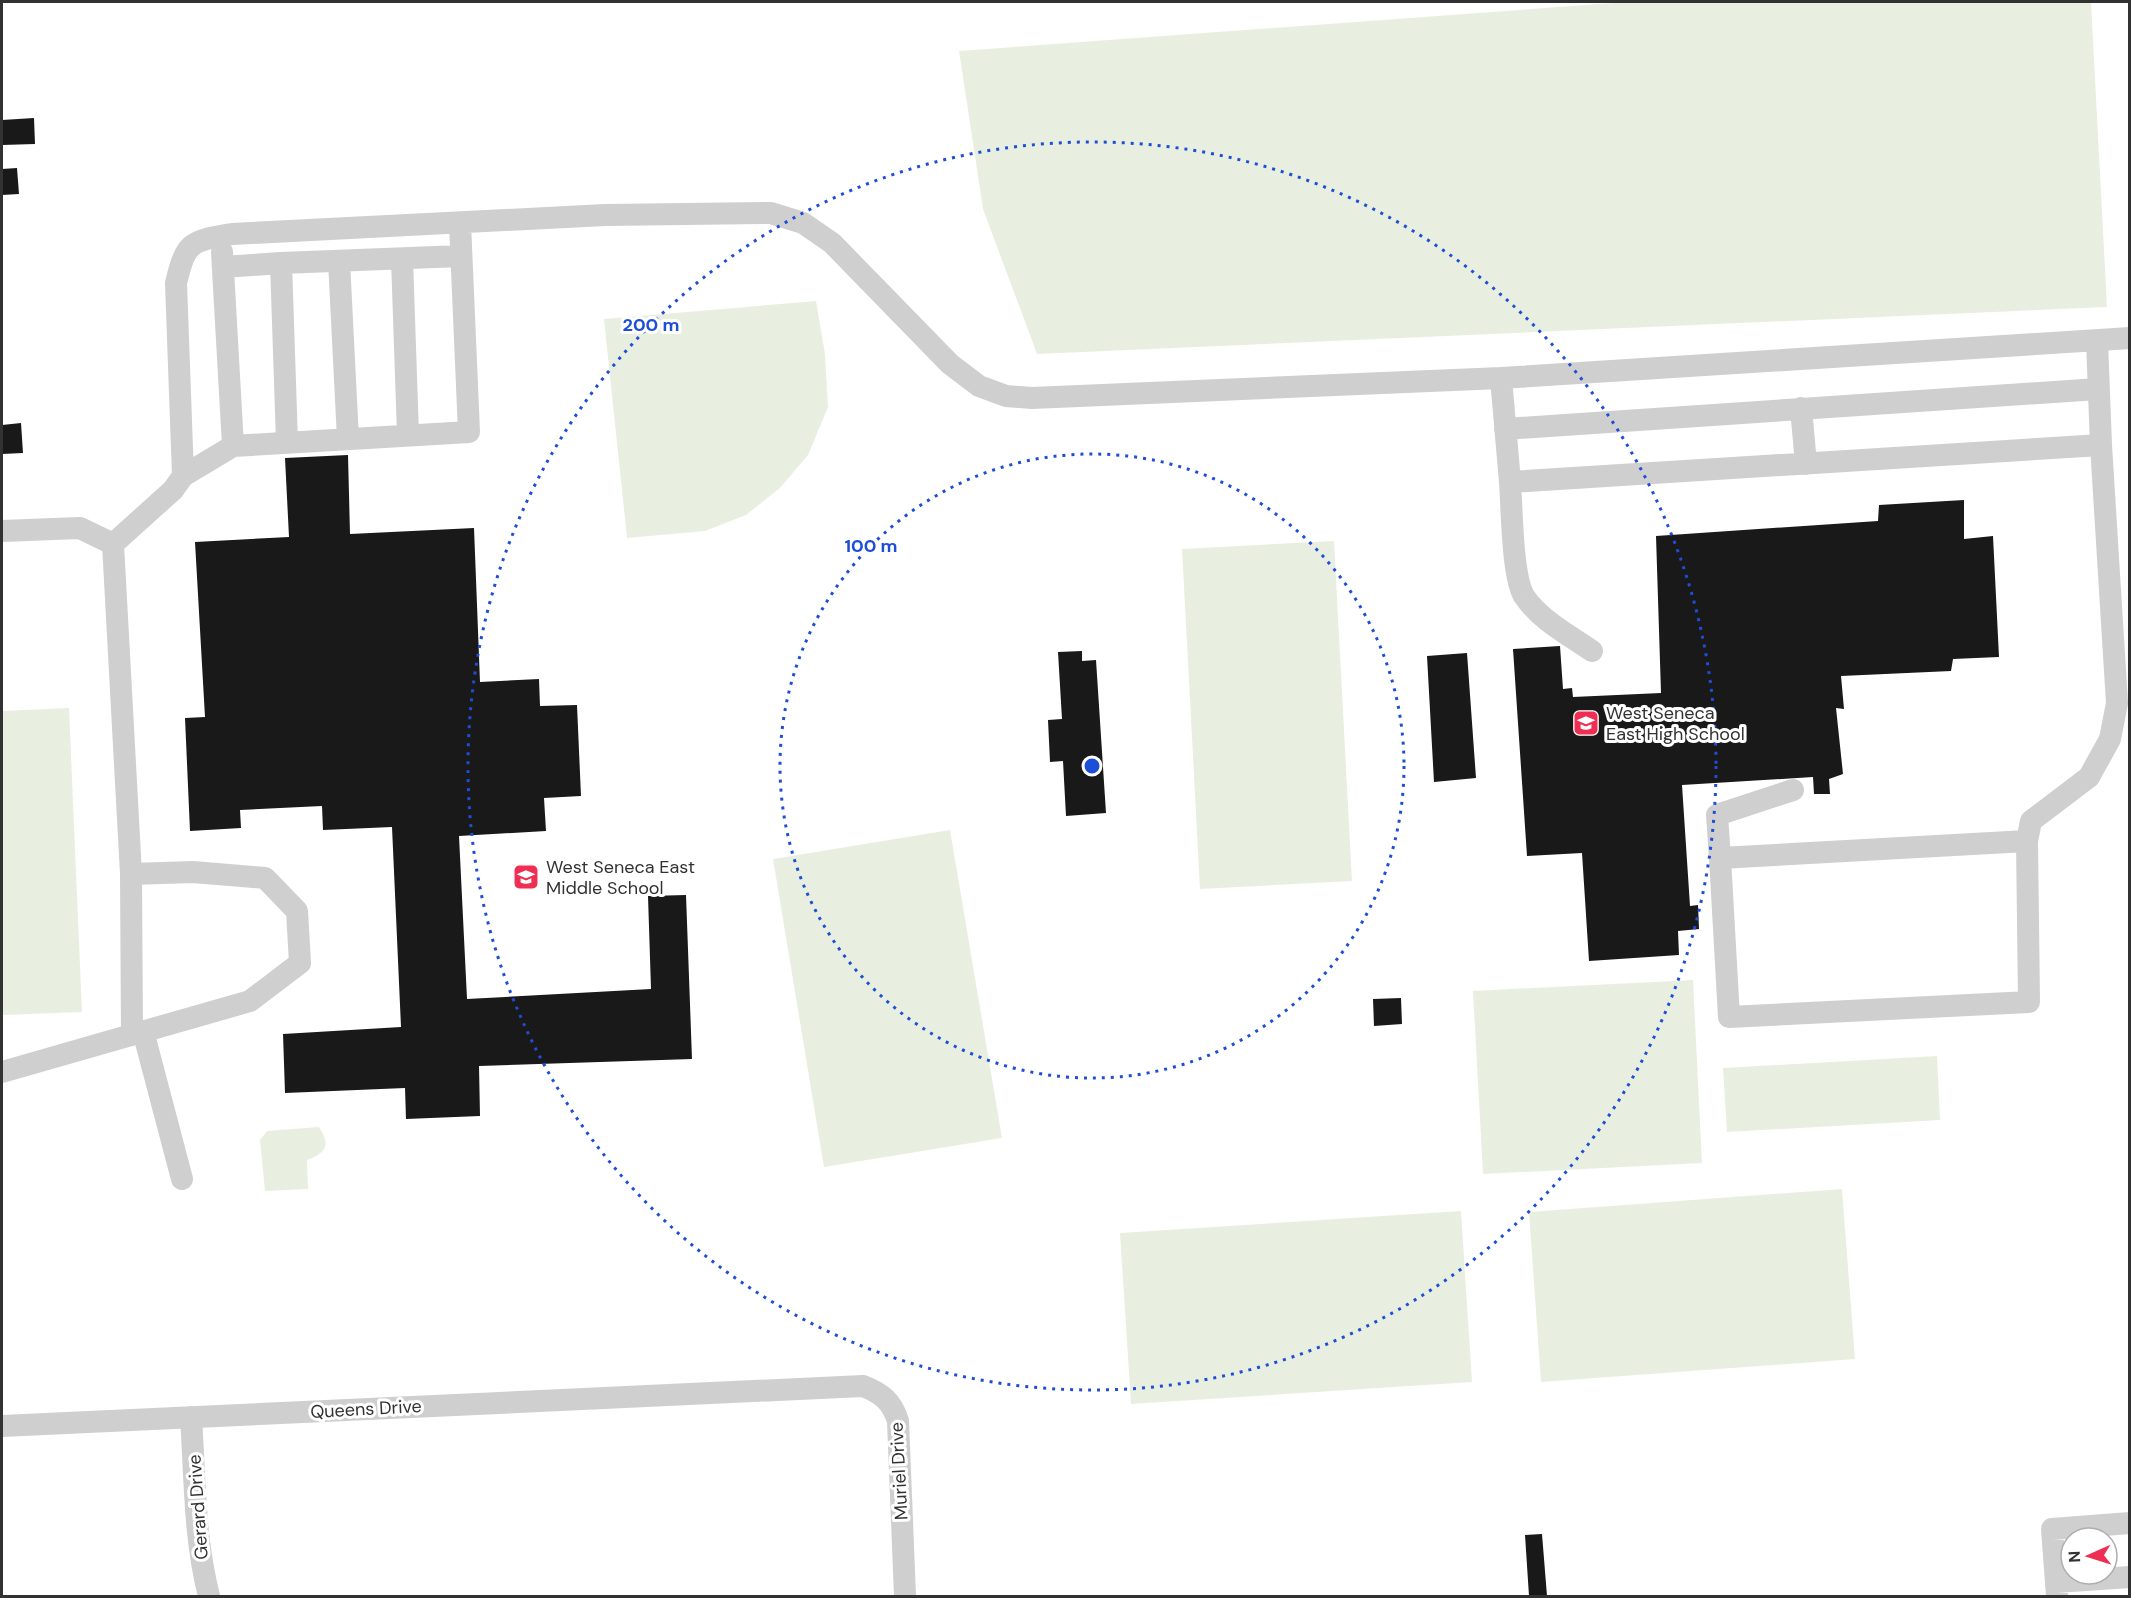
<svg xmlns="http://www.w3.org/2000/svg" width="2131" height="1598" viewBox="0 0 2131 1598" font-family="'DM Sans',sans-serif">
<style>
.green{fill:#e9efe0}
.building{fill:#191919}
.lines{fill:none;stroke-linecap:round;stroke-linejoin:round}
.minor{stroke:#cfcfcf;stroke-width:22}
.ring{fill:none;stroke:#1d4ed8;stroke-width:3;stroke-dasharray:3 6}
.labels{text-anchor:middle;stroke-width:6;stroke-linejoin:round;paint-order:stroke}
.poi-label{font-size:18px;fill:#323232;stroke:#fff;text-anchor:start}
.street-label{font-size:18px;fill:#323232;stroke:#fff}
.centre{fill:#1d4ed8;stroke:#fff;stroke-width:3}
.ring-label{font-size:18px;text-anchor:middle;font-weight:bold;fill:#1d4ed8;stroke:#fff;stroke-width:6;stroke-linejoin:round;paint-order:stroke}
</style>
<rect width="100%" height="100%" fill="#fff"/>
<path class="green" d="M1627 2H2091L2107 307 1037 354 983 209 959 51Z
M816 301 825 354 828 407 808 455 780 488 746 515 705 531 627 538 604 319Z
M1334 541 1352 881 1200 889 1182 549Z
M69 708 82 1012 2 1015V711Z
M950 830 1002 1138 824 1167 773 859Z
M1693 980 1702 1163 1483 1174 1473 991Z
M1937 1056 1940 1120 1727 1132 1723 1068Z
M319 1127C331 1145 326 1153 307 1160L308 1189 265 1191 260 1140 267 1131Z
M1842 1189 1855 1359 1541 1382 1529 1212Z
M1461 1211 1472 1382 1131 1404 1120 1233Z"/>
<path class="building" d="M34 118 35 144 2 145V120Z
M17 168 19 194 2 195V169Z
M21 423 23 453 2 454V425Z
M348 455 350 534 474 528 480 682 539 679 540 706 577 705 581 796 544 798 546 831 459 836 467 999 651 989 648 896 686 895 692 1059 479 1066 480 1116 406 1119 405 1088 285 1093 283 1034 401 1027 392 827 323 830 322 806 240 810 241 828 190 831 185 718 205 717 195 542 289 537 285 458Z
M1964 500V539L1993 536 1999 657 1953 659 1951 671 1841 676 1844 709 1836 708 1843 774 1829 779 1830 794H1814L1813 777 1682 785 1690 906 1698 905 1699 929 1678 931 1679 955 1589 961 1582 853 1527 856 1513 649 1560 646 1563 689 1572 688 1573 697 1661 693 1656 536 1878 521 1879 505Z
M1082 651V661L1096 660 1106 813 1066 816 1063 761 1050 762 1048 720 1062 719 1058 652Z
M1467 653 1476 778 1434 782 1427 656Z
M1401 998 1402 1024 1374 1026 1373 999Z
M1542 1534 1547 1596H1529L1525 1535Z"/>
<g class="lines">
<path class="minor" d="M222 252 233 446
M402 259 408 435
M339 261 348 439
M281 263 461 256
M223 267 281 263 287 442
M1501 378 1510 482 2101 445
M1801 408 1806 464
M1505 429 2098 389
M183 476 233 446 469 432 460 223
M1510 482C1512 508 1512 576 1524 596 1540 620 1569 635 1592 651
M2 531 80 528 113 544
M113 544 173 490 183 476 176 283C186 241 191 241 232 234L605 215 771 213 803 223 832 243 950 364 979 386 1006 396 1032 398 1501 378 2130 338
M113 544 131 874
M1793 790 1717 815 1720 858 2027 841
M1720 858 1729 1017 2029 1002 2027 841 2031 821 2089 777 2110 739 2117 703 2101 445 2097 341
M143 1031 182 1179
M2 1072 250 1001 300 963 297 911 265 878 193 872 131 874 132 1034
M191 1417C195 1477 194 1538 209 1596
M2 1426 863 1386C881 1393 892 1401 898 1421L905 1596
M2056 1582 2130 1577
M2057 1596 2052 1529 2130 1523"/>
</g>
<g class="ring">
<circle cx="1092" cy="766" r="312"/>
<circle cx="1092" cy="766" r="624"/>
</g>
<defs>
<g id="school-square" transform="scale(1.35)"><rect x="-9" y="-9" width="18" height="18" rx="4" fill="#ee2e52" stroke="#fff"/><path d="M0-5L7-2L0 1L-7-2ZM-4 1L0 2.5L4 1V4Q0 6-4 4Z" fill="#fff"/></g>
</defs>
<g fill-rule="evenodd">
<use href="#school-square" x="1586" y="723"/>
<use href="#school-square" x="526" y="877"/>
</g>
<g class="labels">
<g class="poi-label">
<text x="1606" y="719">West Seneca<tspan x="1606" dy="21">East High School</tspan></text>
<text x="546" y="873">West Seneca East<tspan x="546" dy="21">Middle School</tspan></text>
</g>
<g class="street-label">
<text transform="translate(366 1409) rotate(-3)" y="6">Queens Drive</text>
<text transform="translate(899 1471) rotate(-93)" y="6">Muriel Drive</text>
<text transform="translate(198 1507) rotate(-94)" y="6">Gerard Drive</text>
</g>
</g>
<circle cx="1092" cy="766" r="9" class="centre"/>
<g class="ring-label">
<text x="651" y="331">200 m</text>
<text x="871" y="552">100 m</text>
</g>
<rect width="2131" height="1598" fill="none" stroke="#323232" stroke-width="6"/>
<g transform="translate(2089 1556) rotate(267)"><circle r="28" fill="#ffffff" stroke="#adadad" stroke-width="1.5"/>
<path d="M0-4.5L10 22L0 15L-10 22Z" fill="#ee2e52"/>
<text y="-9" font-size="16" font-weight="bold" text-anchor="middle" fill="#323232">N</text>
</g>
</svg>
